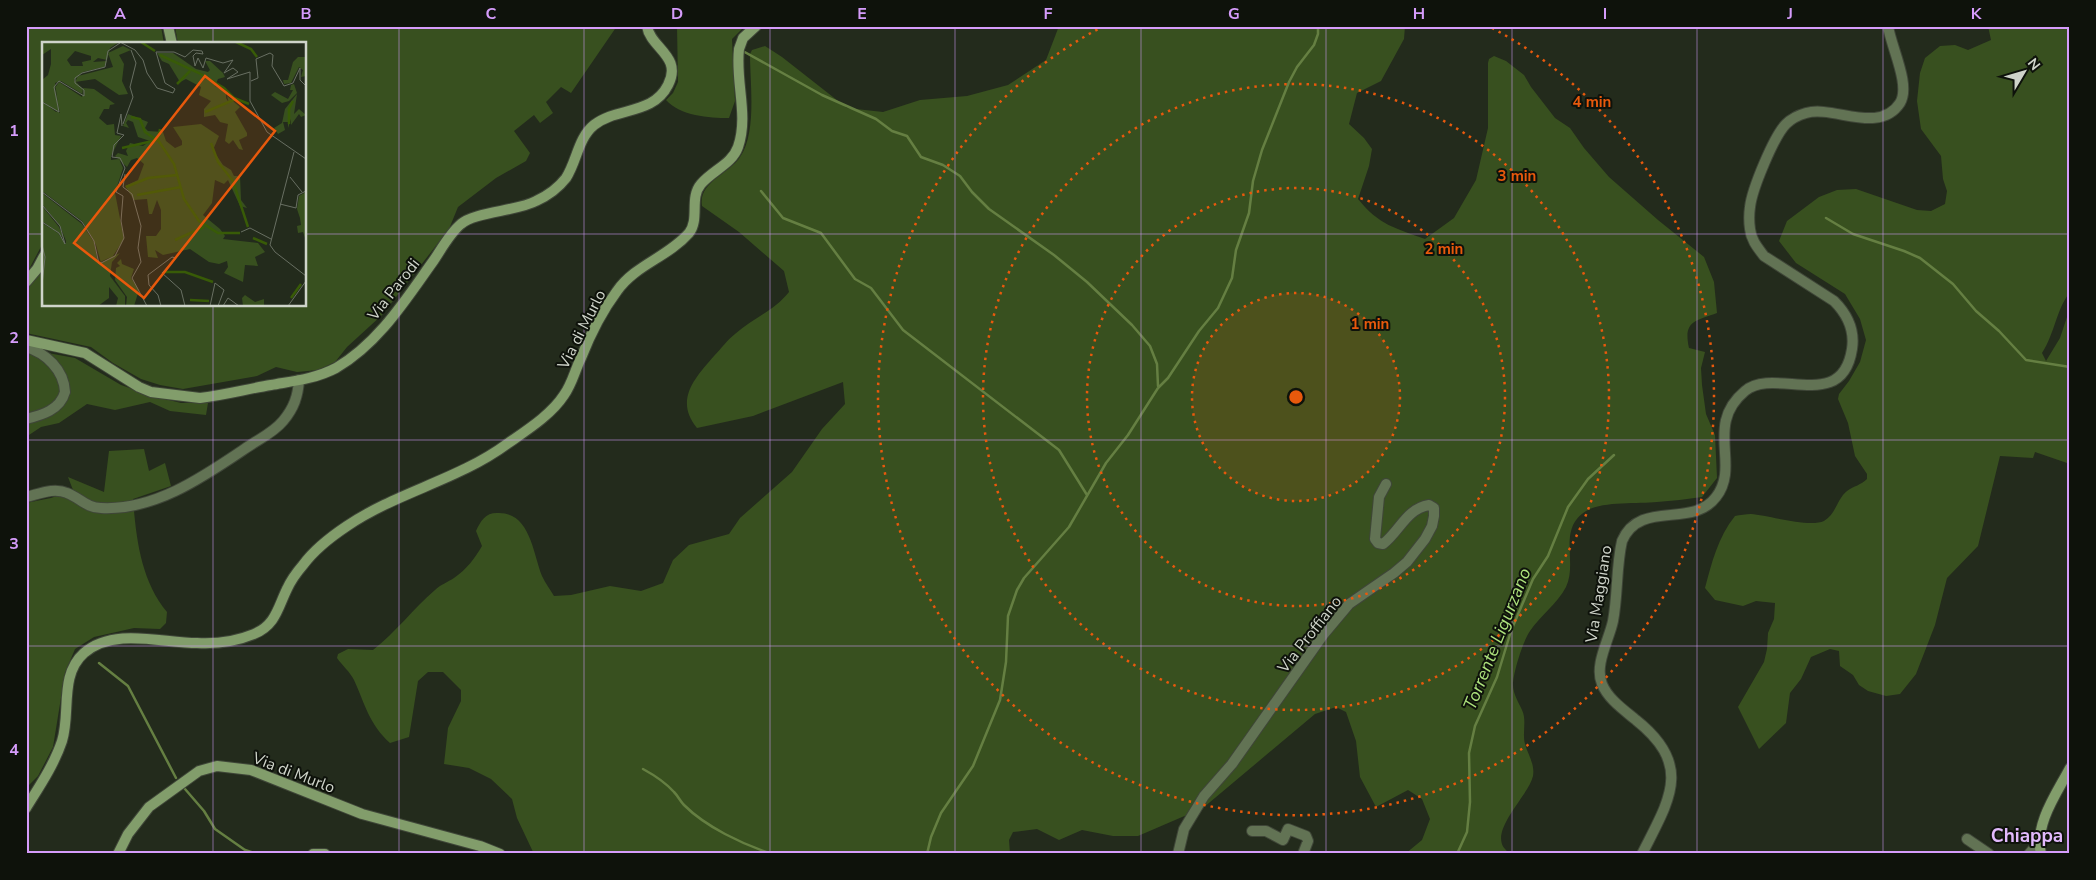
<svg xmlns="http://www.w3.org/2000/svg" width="2096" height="880" viewBox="0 0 2096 880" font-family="'Nunito Sans',sans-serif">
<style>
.green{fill:#38501f}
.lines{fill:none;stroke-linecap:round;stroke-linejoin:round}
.stream{stroke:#657f42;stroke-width:2.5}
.street-casing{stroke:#3f4638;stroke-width:12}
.secondary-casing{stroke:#3f4638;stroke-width:12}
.street{stroke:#627354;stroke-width:10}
.secondary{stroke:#829d6b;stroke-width:10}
.grid{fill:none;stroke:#d59cfb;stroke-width:1;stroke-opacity:0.55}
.ring{fill:none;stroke:#e8590c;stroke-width:2.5;stroke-dasharray:2.5 5}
.labels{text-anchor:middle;stroke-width:4;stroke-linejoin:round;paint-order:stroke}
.street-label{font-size:16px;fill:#cfd4ca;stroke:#0e120b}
.water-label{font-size:18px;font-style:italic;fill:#aee37d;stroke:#0e120b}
.quarter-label{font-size:19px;font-weight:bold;fill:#e1b9fc;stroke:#0e120b}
.inset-river{fill:none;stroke:#385b07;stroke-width:2.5}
.inset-road{fill:none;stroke:#686f62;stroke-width:1}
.view{fill:#e8590c;fill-opacity:0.15;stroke:#e8590c;stroke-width:2.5}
.inset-edge{fill:none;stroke:#cfd4ca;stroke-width:2.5}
.centre{fill:#e8590c;stroke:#0e120b;stroke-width:2.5}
.ring-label{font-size:15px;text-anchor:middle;font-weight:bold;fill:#e8590c;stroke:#0e120b;stroke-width:4;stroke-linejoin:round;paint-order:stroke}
.neatline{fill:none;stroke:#d59cfb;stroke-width:2}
.grid-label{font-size:16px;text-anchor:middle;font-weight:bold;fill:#d59cfb}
</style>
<rect width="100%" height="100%" fill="#232b1c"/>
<path class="green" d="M26 26H161L164 44H44V241L26 275Z
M175 26H617L571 93 561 87 546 102 553 113 540 123 534 115 514 131 530 153 526 161 496 178 458 207 449 229 382 315 347 347 335 362 318 370 297 372 276 367 257 376 183 389 160 385 141 379 113 363 91 347 26 333V290L44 269V305H305V44H178Z
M677 26H745L732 39 735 101 729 118C709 118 680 116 666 100L673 93 678 82Z
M1059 26H1405L1404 39 1381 81 1357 93 1349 124 1364 138 1372 149 1369 166 1358 199C1379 225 1395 228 1425 239L1454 218 1476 180 1488 128V63L1489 59 1494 56 1506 61 1524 75 1531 87 1555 118 1570 128 1584 148 1609 177 1658 220 1704 257 1714 282 1717 313C1695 321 1683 321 1689 348L1705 352 1701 368 1702 385 1706 414 1715 435 1717 478 1702 497C1687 499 1672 501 1657 502 1638 504 1602 501 1586 511 1557 529 1578 562 1566 587 1557 604 1540 616 1530 631 1523 641 1513 673 1513 685 1513 694 1519 703 1522 710 1527 720 1522 733 1525 744 1528 755 1535 764 1533 776 1528 798 1480 838 1512 854H1405L1422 840 1430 819 1422 799 1408 790 1376 807 1360 777 1356 741 1346 712 1336 707 1315 714 1203 808 1138 836H1113L1082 830 1059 840 1037 829 1013 832 1009 840 1010 854H534L517 818 512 799 491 779 469 768 444 764 448 728 461 701V690L443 672H428L418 681 409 737 390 743C369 724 365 704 354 680 350 672 342 665 337 658L338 654 348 649 373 650C396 632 413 609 435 590 440 585 448 582 454 578 467 569 475 558 482 546L476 531C481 520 486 512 499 513 530 513 533 553 542 576 545 583 550 589 554 596L571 595 610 586 641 591 663 583 673 560 689 545 729 534 740 518 792 472 822 429 845 404 843 382 753 416 697 428C674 400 695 378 714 356 721 349 727 340 735 334 753 318 774 311 789 292L784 271 739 232 702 206C698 182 729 174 740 157 757 133 750 83 750 54L752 50 765 46 782 57 847 108 883 112 920 100 967 96 1008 85 1046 60Z
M1988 26H2070V292C2056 310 2055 333 2042 353L2046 361 2060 338 2070 308V464L2035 452 2033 458 2000 456 1978 546 1947 578 1935 625 1916 674 1900 694 1886 696 1868 691 1859 685 1853 675 1840 666 1839 651 1830 649 1811 657 1801 679 1790 693 1786 723 1759 749 1738 707 1764 662 1767 649 1768 633 1774 619 1775 603 1756 601 1743 606 1715 600 1705 588C1712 562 1718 537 1735 516 1740 515 1746 514 1751 514 1767 515 1809 528 1824 521 1836 514 1837 499 1847 491 1854 486 1861 485 1867 479V474L1855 456 1848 423 1838 399 1839 394 1849 381 1860 362 1866 340 1860 319 1845 294 1796 263 1779 241 1787 221 1819 197 1837 190 1856 189 1917 210 1931 211 1945 204 1947 191 1943 179 1941 156 1921 129 1917 101 1920 73 1925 58 1940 46 1955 45 1968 50 1991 40Z
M26 349 75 358 121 385 153 396 181 403H208L206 415 170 411 150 402 115 410 87 404 59 423 41 427 26 437Z
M144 449 149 471 165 463 171 486 133 499C136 538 141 581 167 612L166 623 160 629 134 628 94 637 75 649 65 673 53 747 38 776 26 788V503L51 498 73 490 68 477 104 492 109 451Z"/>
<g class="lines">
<path class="stream" d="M741 50 822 95 876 119 892 131 907 136 921 157 943 165 960 176 972 192 989 209 1054 255 1087 282 1132 325 1150 346 1157 364 1158 386
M761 191 783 218 821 233 855 279 871 288 903 330 1059 450 1087 495
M1826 218 1853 234 1904 251 1920 258 1953 284 1976 311 1999 331 2026 360 2070 367
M99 663 128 686 176 778
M643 769C654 775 666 783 674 792 678 796 680 801 684 805 706 827 742 844 772 854
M185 789 204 811 215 829 245 850 257 854
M927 854 931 837 941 813 973 766 1000 700 1006 662 1008 616 1017 590 1024 578 1069 527 1106 463 1128 435 1158 388 1168 378 1199 331 1218 308 1232 278 1236 250 1249 213 1253 181 1262 150 1289 82 1297 67 1314 45 1318 34V26
M1457 854 1467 832 1470 802 1469 753 1475 726 1497 677 1511 631 1533 579 1548 556 1568 507 1588 479 1614 455"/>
<g class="street-casing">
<path id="street" d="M26 347C46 353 64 370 65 392 60 410 42 415 26 419
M26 497C39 494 54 487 67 493 80 498 87 508 101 508 156 511 206 475 249 446 261 438 274 432 283 421 294 408 298 396 299 380
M1252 831H1266L1283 840 1288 829 1306 836 1308 841 1303 854
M1967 839 1989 854
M1178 854 1184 829 1204 796 1232 764 1323 635 1349 604 1394 573 1407 562 1425 539 1432 526 1434 516V508L1429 505C1406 509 1400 531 1383 544L1378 543 1375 539 1379 497 1386 484
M1642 854C1669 800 1694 766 1636 720 1624 710 1608 699 1602 684 1594 665 1609 640 1613 621 1618 595 1616 567 1622 541 1640 499 1692 529 1716 497 1741 465 1704 425 1745 391 1775 366 1842 414 1852 349 1855 330 1847 314 1834 301L1764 256C1758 248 1751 240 1750 229 1749 222 1749 214 1750 207 1752 189 1774 136 1786 124 1791 119 1799 115 1806 113 1834 105 1879 135 1900 103 1911 85 1891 47 1888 26
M2029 854 2039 842"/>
</g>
<g class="secondary-casing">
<path id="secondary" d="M168 26 172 44
M26 282 37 269 44 256
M26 340 85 353 139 387 151 392 200 398C224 395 247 389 271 385 293 381 315 379 336 368 379 343 406 299 434 260 442 248 450 233 461 224 474 212 518 211 536 201 547 196 559 187 566 178 577 161 578 138 594 125 617 107 653 115 668 85 683 56 650 48 647 26
M26 808C39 787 54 765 62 741 71 713 59 675 84 653 114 627 162 643 197 643 215 644 237 641 254 634 276 625 278 607 287 589 291 580 297 572 303 565 314 550 332 536 347 526 397 492 458 480 507 444 527 430 551 415 564 395 572 384 575 370 581 358 590 335 602 311 617 291 635 265 668 257 689 233 700 219 689 198 701 184 713 170 732 164 738 147 749 115 735 82 739 49L743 38 756 26
M118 854 128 834 149 807 199 771 217 766 251 770 362 814 480 846 500 854
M313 854H325
M2041 854C2034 824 2057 793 2070 768"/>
</g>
<use href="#street" class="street"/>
<use href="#secondary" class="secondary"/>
</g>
<path class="grid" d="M213 26V44M399 26V854M584 26V854M770 26V854M955 26V854M1141 26V854M1326 26V854M1512 26V854M1697 26V854M1883 26V854M26 234H44M305 234H2070M213 305V854M26 440H2070M26 646H2070"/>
<circle cx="1296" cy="397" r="104" fill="#e8590c" fill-opacity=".12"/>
<g class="ring">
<circle cx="1296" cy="397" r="104"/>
<circle cx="1296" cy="397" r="209"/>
<circle cx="1296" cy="397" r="313"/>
<path d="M1492 28A418 418 0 1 1 1100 28"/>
</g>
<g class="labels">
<g class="street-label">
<text transform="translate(393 289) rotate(-52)" y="6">Via Parodi</text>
<text transform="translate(581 329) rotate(-63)" y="6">Via di Murlo</text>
<text transform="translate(1598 594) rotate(-81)" y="6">Via Maggiano</text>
<text transform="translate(1309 634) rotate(-52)" y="6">Via Proffiano</text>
<text transform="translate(294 772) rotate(21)" y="6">Via di Murlo</text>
</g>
<g class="water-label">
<text transform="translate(1497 639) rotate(-68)" y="6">Torrente Ligurzano</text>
</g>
<g class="quarter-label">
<text x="2027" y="842">Chiappa</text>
</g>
</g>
<g transform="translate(42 42)">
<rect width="264" height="264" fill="#232b1c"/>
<path d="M0 0H77L68 6 65 18 56 16 51 20 65 19 62 25 41 30 32 38 41 47 42 53 19 39 13 41 17 68 14 70 0 59V38L6 33 9 22V7L0 13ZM33 9 49 14V18L40 20 41 24H29L25 18ZM81 4 89 8 77 13 82 22 80 39 86 52 77 53 53 37 33 40 36 34 71 25 66 11ZM115 11H131L154 27 166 30 168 28 163 19H168L181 31 183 35 176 37 173 44 184 50V56L187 61 185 54 198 65 193 70 205 91V94L197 98 201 108 197 107 191 98 187 102 183 99 186 82 178 80 173 73 162 75V67L169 59 157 53 159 45 144 37 138 40 127 22 120 19ZM256 15H264V34L259 35 261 28 257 25 249 41 242 42 241 38H246L251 20ZM17 40 40 55 41 46 52 47 73 62 68 63 67 67H62L57 76 65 83 72 82 73 93 79 94 69 114V118L77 117 81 126 73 151 82 197 71 214 59 221 54 203 40 179 0 149V60L18 71 13 46ZM252 42 255 51 247 59 240 61 229 53 233 50 246 57 251 48H248L249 43ZM255 52 252 72 257 67 264 73 259 75 257 72 249 83V77L246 86V80H241L243 88 236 92 232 86 240 81 243 67ZM86 72 106 80 103 86 106 89 121 90 124 99 133 106 140 103V99L131 85 159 82 177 94 171 108 181 123 189 128 192 134H198L199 158 205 166 198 164 186 138 182 142 173 138 170 161 161 173 178 187 183 194 181 197 216 201 223 210 213 215 216 224 203 223 201 240 182 231 186 225 185 219 177 222 167 220 148 207 121 213 113 208 116 216 106 215 104 194H114L119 187V168L115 158 110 172H107L105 157 92 158 83 144 96 138 102 122 95 116 89 118 85 125 73 114 76 111 86 114 84 109 88 101 101 104 108 99 96 95 91 80 86 78 84 81 87 86 81 84ZM264 150 263 162 264 199 261 190 256 191 255 184 259 183 258 176 255 167 257 154ZM0 151 40 182 52 200 56 221 78 211 70 220 68 234 83 254V264H74L76 256 67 245V256L56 264H1L0 181 15 190 24 202V199L18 184 0 162ZM0 164 17 185 22 196 0 179ZM79 217 80 222 92 227 89 236 97 248 92 264H84L85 255 73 238 74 226 78 224 75 221ZM203 253 213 260 222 257V264H201L200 256Z" fill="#38501f" fill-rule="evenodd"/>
<path class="inset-river" d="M99 0 113 9M194 0 209 7 215 15M118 13 157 31 182 46 192 56 207 62M135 42 148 29M163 70 194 57M89 75 98 77 103 90 113 97M247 82V67L251 59M118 87 116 98 132 122 142 157 157 179 176 191H198M169 101 176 120 191 139 206 185M80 106 115 98M84 145 106 136 135 133M95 153 139 145M211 196 225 202M133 198 162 185M122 230H143L171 240M249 256 259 242M148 258 167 259"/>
<path class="inset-road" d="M78 0 93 8 101 18 105 31 115 46 131 51 133 47 123 41 114 10H132L143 15 151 8 160 9 161 12 154 11 151 14 153 24 156 16 161 26 164 16 181 21 191 18 182 31 191 26 196 30 185 37 208 30V59L225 90 264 117M209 39 216 36 214 17 228 11 231 13 230 24 242 44 251 41 258 26V38L264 44M0 60 17 70 12 45 17 39 42 54V48L33 41V36L40 31 63 25 66 9 78 1M81 82 91 55 88 45 94 21 89 8M252 110 228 203 233 210 264 234M83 132 81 145 90 152 99 184 96 206 99 220 90 236 105 264M248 135 260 150M0 150 40 180 52 199 57 222 73 214 82 196 79 179 81 154 74 150 83 126 78 116 70 115 72 103 82 93 75 91 79 72 80 84M238 162 254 166 256 153 264 149M0 163 18 184 23 202 17 191 0 180M199 190 208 186 229 197M0 203 3 215 0 243M134 216 120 231 139 248 143 264M0 246 1 264M119 264 116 253 107 243 106 233 130 215 134 216M168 264 173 241 182 248 176 264M181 264 186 256 197 264M246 264 264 239"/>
<path class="view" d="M163 34 233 89 102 256 32 201Z"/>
<rect width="264" height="264" class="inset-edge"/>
</g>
<circle cx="1296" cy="397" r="8" class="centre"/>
<g class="ring-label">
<text x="1592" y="107">4 min</text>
<text x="1517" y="181">3 min</text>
<text x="1444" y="254">2 min</text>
<text x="1370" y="329">1 min</text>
</g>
<rect width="2096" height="880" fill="none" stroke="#0e120b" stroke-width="55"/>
<g transform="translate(2024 72) rotate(52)" stroke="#0e120b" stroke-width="4" paint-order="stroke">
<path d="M0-4L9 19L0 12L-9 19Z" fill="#cfd4ca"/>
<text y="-8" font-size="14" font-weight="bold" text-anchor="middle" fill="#cfd4ca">N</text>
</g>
<rect x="28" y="28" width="2040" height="824" class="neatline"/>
<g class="grid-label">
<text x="120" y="19">A</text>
<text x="306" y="19">B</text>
<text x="491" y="19">C</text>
<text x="677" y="19">D</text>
<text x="862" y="19">E</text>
<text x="1048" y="19">F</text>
<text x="1234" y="19">G</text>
<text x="1419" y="19">H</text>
<text x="1605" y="19">I</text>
<text x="1790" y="19">J</text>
<text x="1976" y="19">K</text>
<text x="14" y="136">1</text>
<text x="14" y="343">2</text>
<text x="14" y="549">3</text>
<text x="14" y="755">4</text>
</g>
</svg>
